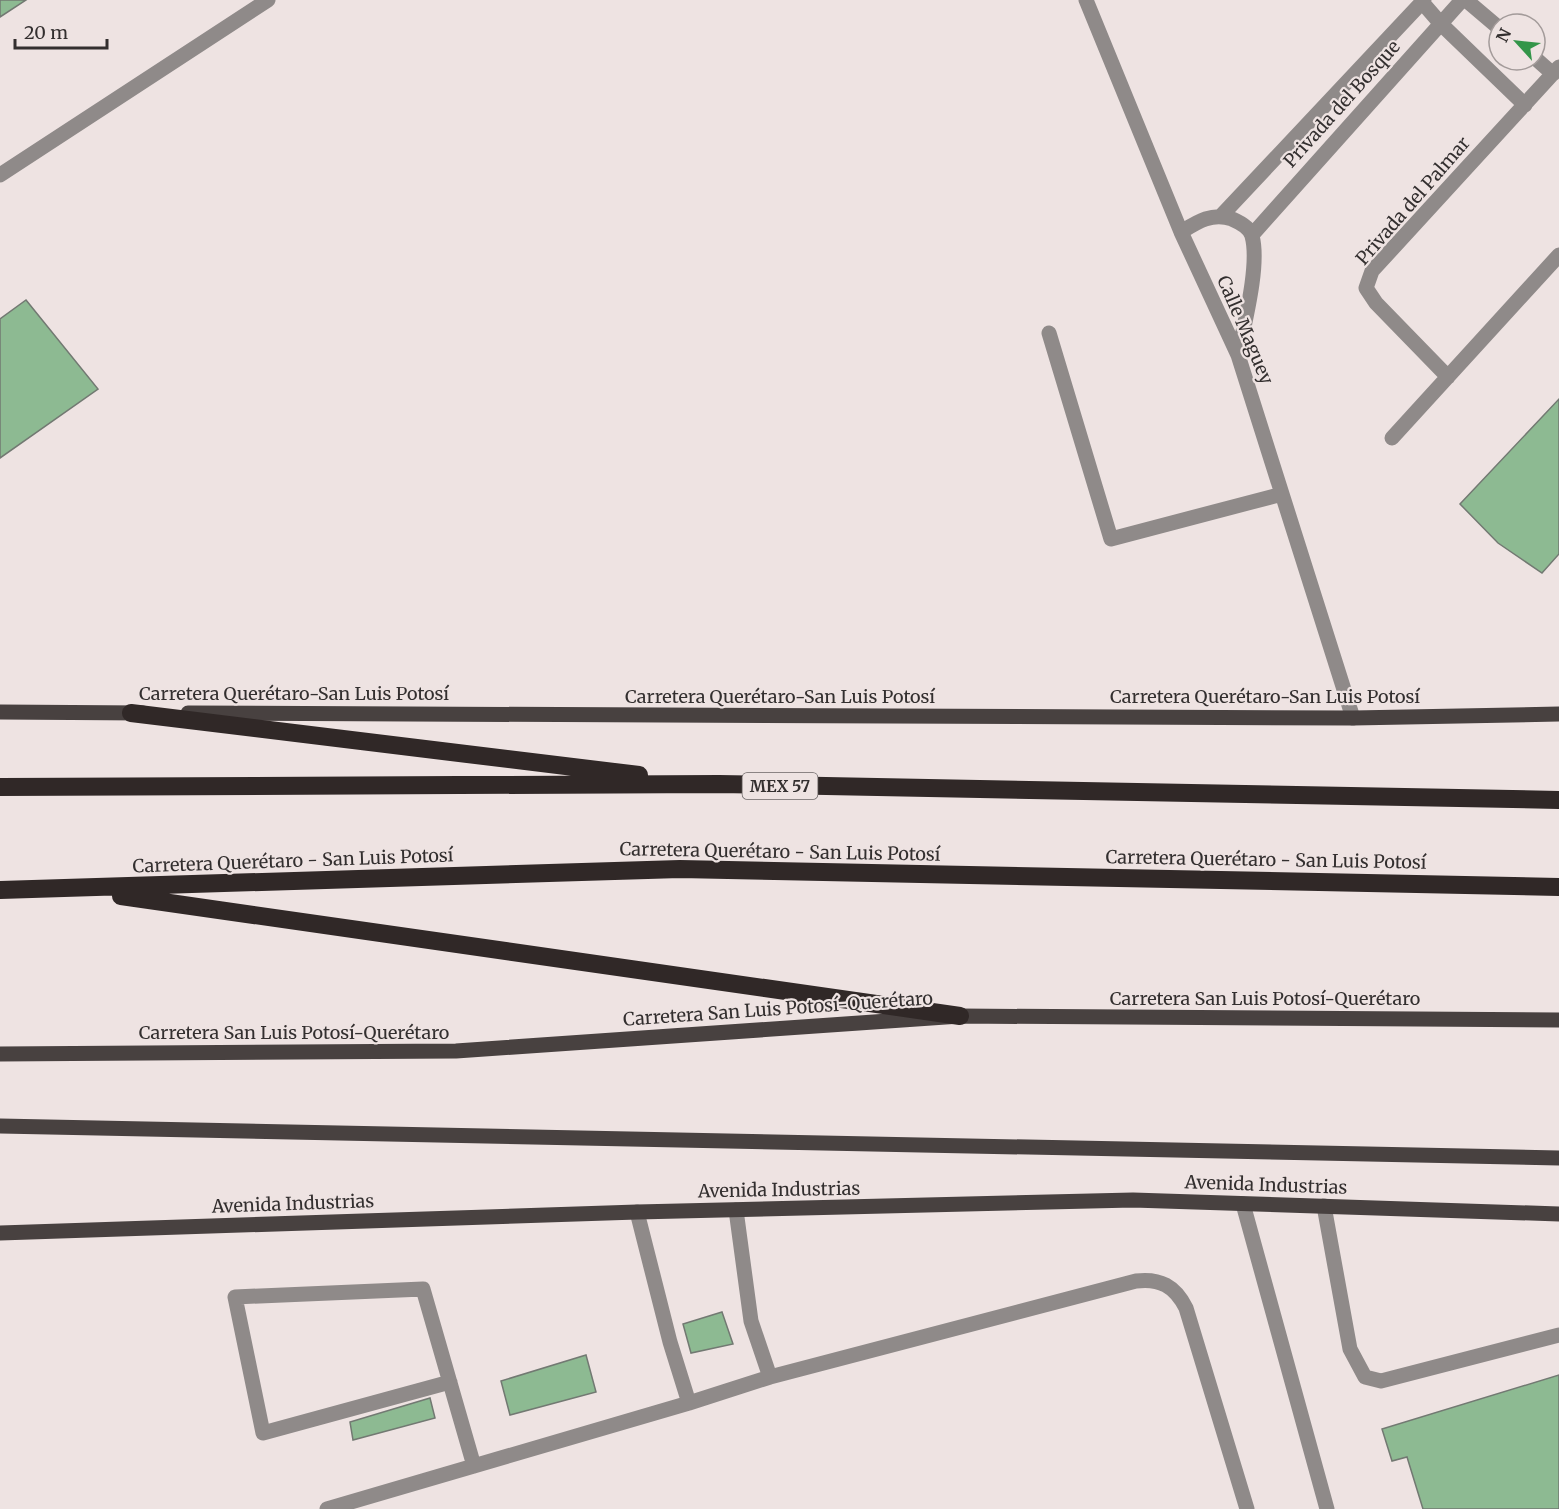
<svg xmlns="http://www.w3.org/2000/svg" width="1559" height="1509" viewBox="0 0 1559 1509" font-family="Merriweather,serif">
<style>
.building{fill:#8dba92;stroke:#727972;stroke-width:1.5}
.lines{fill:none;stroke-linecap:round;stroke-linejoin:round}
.minor{stroke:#8f8a89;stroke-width:15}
.major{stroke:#484140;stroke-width:15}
.highway{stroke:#302827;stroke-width:18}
.labels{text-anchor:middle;stroke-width:4.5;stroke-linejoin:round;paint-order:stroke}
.shield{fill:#eee3e2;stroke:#6b6565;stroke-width:1.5}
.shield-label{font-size:16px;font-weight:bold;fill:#332f2f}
.street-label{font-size:18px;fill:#332f2f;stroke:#eee3e2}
</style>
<rect width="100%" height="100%" fill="#eee3e2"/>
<path class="building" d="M0 0H26L0 17Z
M26 300 98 389 0 458V319Z
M1559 399V554L1542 573 1498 543 1460 504Z
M722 1312 733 1344 691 1353 683 1324Z
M586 1355 596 1392 510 1415 501 1381Z
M1559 1375V1509H1423L1407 1457 1392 1461 1382 1429Z
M430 1398 435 1418 353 1440 350 1422Z"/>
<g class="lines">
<path class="minor" d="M1086 0 1181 232 1238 355 1353 718
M1466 0 1499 28
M1422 2 1441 24 1525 105
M1535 58 1553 74
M0 175 268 0
M1221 216 1424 0
M1181 232C1197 222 1212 212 1232 219 1239 222 1250 228 1252 236 1260 265 1244 325 1238 355
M1252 235 1462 0
M1049 333 1111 539 1282 494
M1448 377 1376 303 1366 288 1372 271 1559 67
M1392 438 1559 255
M1243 1204 1327 1509
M1324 1206 1350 1349 1365 1377 1381 1381 1559 1335
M736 1210 751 1321 770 1377
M637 1212 670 1342 689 1403
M450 1382 263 1433 235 1297 423 1289 474 1466
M327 1509 689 1403 770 1377 1136 1281C1160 1278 1175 1286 1186 1308L1247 1509"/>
<path class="major" d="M0 712 143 713
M188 713 1353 718 1559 714
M0 1054 456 1051 960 1016 1559 1020
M0 1126 1559 1158
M0 1233 637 1212 1133 1200 1559 1214"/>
<path class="highway" d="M131 713 639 775
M0 787 719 784 1559 800
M0 890 680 869 1559 887
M121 896 960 1016"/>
</g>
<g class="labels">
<rect class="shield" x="742.5" y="773" width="75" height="26" rx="4.5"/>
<g class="shield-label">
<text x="780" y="792">MEX 57</text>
</g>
<g class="street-label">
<text transform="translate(1342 104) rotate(-48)" y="6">Privada del Bosque</text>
<text transform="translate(1413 201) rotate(-49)" y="6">Privada del Palmar</text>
<text transform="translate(1245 330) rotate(67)" y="6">Calle Maguey</text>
<text x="294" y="700">Carretera Querétaro-San Luis Potosí</text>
<text x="780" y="703">Carretera Querétaro-San Luis Potosí</text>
<text x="1265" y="703">Carretera Querétaro-San Luis Potosí</text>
<text transform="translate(780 852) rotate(1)" y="6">Carretera Querétaro - San Luis Potosí</text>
<text transform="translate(1266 860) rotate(1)" y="6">Carretera Querétaro - San Luis Potosí</text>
<text transform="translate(293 861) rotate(-2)" y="6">Carretera Querétaro - San Luis Potosí</text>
<text x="1265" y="1005">Carretera San Luis Potosí-Querétaro</text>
<text transform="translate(778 1009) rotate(-4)" y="6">Carretera San Luis Potosí-Querétaro</text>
<text x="294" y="1039">Carretera San Luis Potosí-Querétaro</text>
<text transform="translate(1266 1185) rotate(2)" y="6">Avenida Industrias</text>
<text transform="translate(779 1190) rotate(-1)" y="6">Avenida Industrias</text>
<text transform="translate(293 1204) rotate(-2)" y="6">Avenida Industrias</text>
</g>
</g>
<g transform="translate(1517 42) rotate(297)"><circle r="28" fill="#eee3e2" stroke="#a39b9a" stroke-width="1.5"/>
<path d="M0-4.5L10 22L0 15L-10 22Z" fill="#339549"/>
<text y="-9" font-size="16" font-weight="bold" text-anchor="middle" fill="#332f2f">N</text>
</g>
<path d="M15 39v9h92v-9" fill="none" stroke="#332f2f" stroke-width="3"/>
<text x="24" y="39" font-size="18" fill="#332f2f" stroke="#eee3e2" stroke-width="4.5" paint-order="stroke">20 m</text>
</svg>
